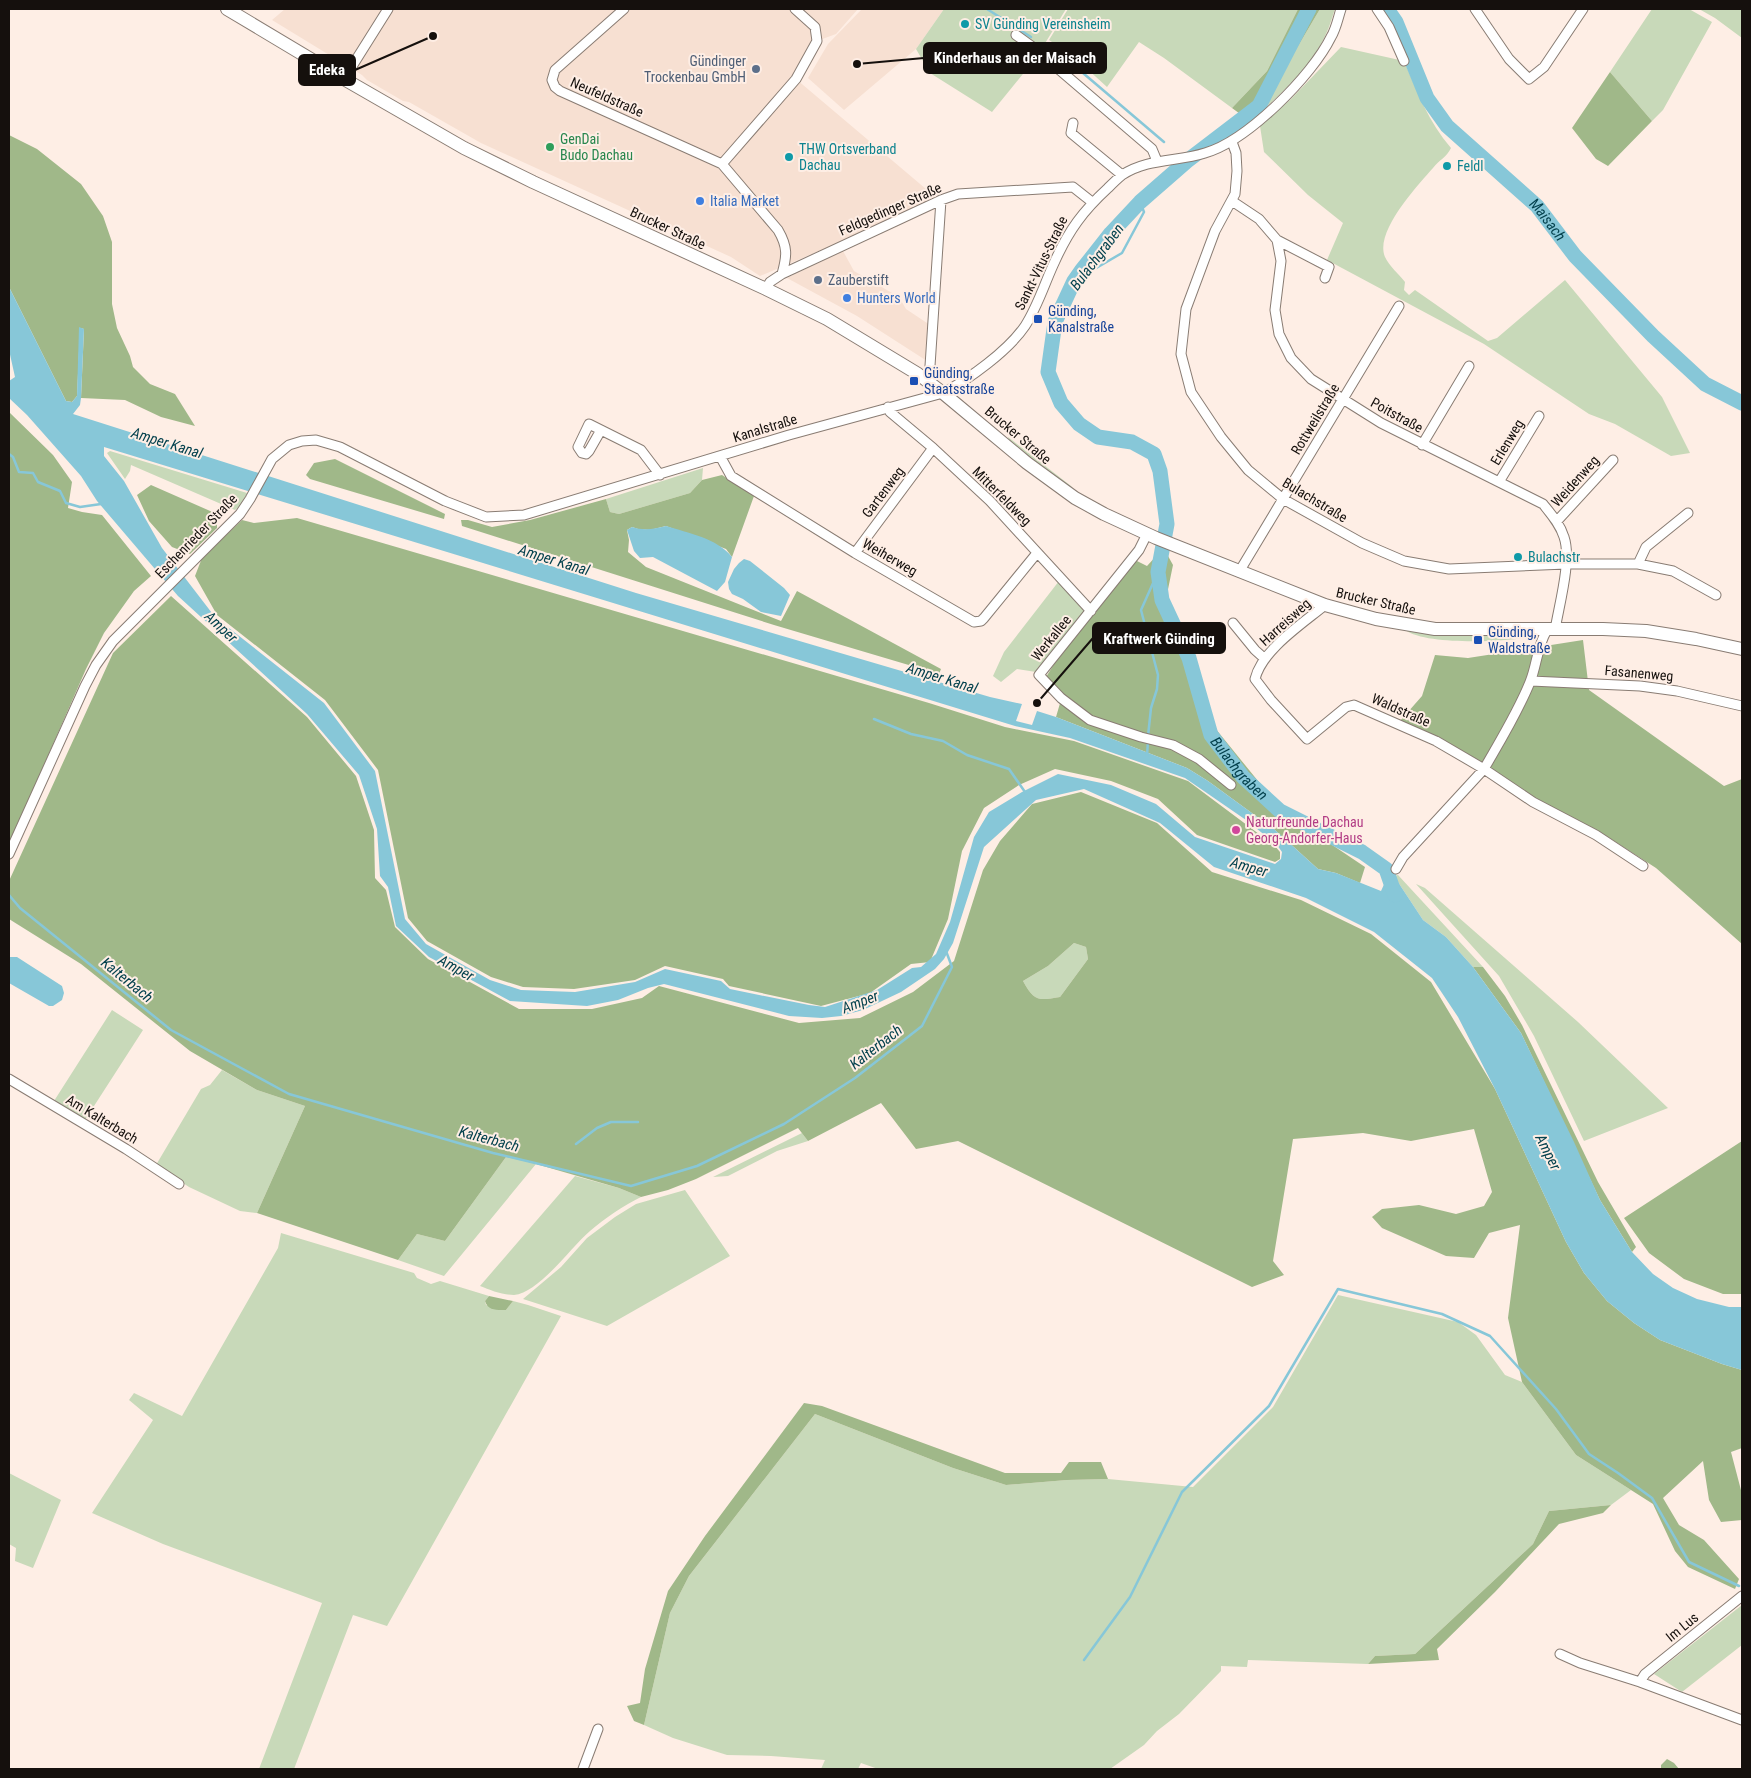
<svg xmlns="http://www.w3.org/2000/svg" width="1751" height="1778" viewBox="0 0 1751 1778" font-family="'Roboto Condensed',sans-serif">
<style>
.built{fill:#f7e0d2}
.green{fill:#c8d9b9}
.forest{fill:#a0b889;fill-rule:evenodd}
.water{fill:#87c7d8;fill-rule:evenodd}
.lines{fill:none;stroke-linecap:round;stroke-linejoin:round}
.stream{stroke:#87c7d8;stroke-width:2.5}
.river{stroke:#87c7d8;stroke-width:15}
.street-casing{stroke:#897c73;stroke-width:11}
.secondary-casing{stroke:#897c73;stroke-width:14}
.street{stroke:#fff;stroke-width:9}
.secondary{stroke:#fff;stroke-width:12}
.culture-dot{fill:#0f9aa8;stroke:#feeee5;stroke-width:2}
.service-dot{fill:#5c6f8a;stroke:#feeee5;stroke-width:2}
.leisure-dot{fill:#2e9e5b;stroke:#feeee5;stroke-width:2}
.shop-dot{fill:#3f7fe0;stroke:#feeee5;stroke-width:2}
.transit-dot{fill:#1a4fb4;stroke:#feeee5;stroke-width:2}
.hotel-dot{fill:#d1479c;stroke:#feeee5;stroke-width:2}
.labels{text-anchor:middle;stroke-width:4;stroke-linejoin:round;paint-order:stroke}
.culture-label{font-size:14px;fill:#0d838f;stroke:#feeee5;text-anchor:start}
.service-label{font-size:14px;fill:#4e5e75;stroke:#feeee5;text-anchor:end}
.street-label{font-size:14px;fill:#15100d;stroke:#feeee5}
.leisure-label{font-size:14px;fill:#27864d;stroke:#feeee5;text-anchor:start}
.shop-label{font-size:14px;fill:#366cbe;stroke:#feeee5;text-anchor:start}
.transit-label{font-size:14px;fill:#164399;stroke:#feeee5;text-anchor:start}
.hotel-label{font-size:14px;fill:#b23c85;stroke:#feeee5;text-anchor:start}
.water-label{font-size:15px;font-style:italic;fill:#05424e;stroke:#feeee5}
.leader{fill:none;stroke:#15100d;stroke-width:2}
.callout-dot{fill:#15100d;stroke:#feeee5;stroke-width:2}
.callout{fill:#15100d;stroke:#15100d;stroke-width:2}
.callout-label{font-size:15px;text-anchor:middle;font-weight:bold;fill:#fff}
</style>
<rect width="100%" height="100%" fill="#feeee5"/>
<path class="built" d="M285 9H858L836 34 817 41 796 79 939 200 760 276 731 257 481 143 409 102 403 101 367 80 362 75 272 20Z
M862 9H944L916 49 844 110 808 78 828 44Z
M843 251 854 271 899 297 906 309 930 325 927 361 857 316 787 278Z"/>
<path class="green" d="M944 9H1066L1036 58 992 112 930 73 916 49Z
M1068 9H1298L1267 71 1232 108 1164 58 1139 42 1107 87 1073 56 1049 40Z
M1320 9H1335C1332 17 1330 26 1326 34 1311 69 1278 96 1251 121L1247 119 1265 102Z
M1652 9H1689L1712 22 1663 110 1652 121 1610 72Z
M1699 9H1742V38L1715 18Z
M1341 47 1404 61C1417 91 1429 123 1451 148 1447 157 1439 160 1433 168 1418 185 1374 232 1385 257 1389 266 1399 274 1405 282L1404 290 1409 295 1415 290 1488 341 1497 338 1565 280 1662 397 1690 453 1671 456 1615 424 1589 414 1484 344 1327 260 1343 223 1308 195 1264 152 1260 126 1290 100Z
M1008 437 1071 486 1076 492 1037 464 1009 441Z
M110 451 247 493 241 505 235 510 131 465 130 471 125 479 107 453Z
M703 468 702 480 690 493 619 514 610 512 606 499Z
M1059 581 1085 610 1069 633 1036 672 1017 669 1001 682 993 676 1004 652Z
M1405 630 1450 635H1523L1524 638C1498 642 1426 645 1405 630Z
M1398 875 1483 967H1473L1446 937 1423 920 1394 876Z
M1416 884 1425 888 1578 1022 1668 1108 1584 1141 1534 1036 1499 976Z
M1074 943 1086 947 1088 959 1060 997C1038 1001 1034 1001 1023 981L1048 966Z
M112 1010 143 1030 85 1120 54 1101Z
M222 1070 257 1090 305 1106 257 1213 240 1211 189 1187 156 1165 201 1089 210 1085Z
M802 1133 808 1141 777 1151 728 1176 713 1177Z
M506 1157 536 1164 444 1276 398 1260 417 1234 445 1241Z
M575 1176 619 1188 641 1197C623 1206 605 1218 590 1231 571 1247 539 1293 514 1295 502 1295 490 1290 480 1286Z
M685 1190 730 1256 607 1326 523 1299 561 1267 587 1238 615 1217 636 1204Z
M281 1233 414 1273 417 1278 431 1284 440 1281 489 1296 485 1301 486 1305 506 1310 513 1301 528 1305 561 1316 387 1626 353 1615 294 1769H259L322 1603 163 1544 92 1513 153 1420 129 1400 134 1393 182 1416 278 1248Z
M1338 1295 1458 1322 1476 1335 1505 1375 1522 1382 1576 1455 1631 1490 1611 1505 1549 1511 1533 1544 1415 1654 1375 1656 1368 1664 1248 1660 1247 1667 1221 1666V1671L1179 1714 1157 1731 1144 1745 1110 1769H878L861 1763 858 1769H821L825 1760 771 1756 727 1755 673 1738 644 1725 670 1613 689 1576 815 1414 953 1468 1006 1485 1067 1480 1108 1479 1193 1487 1273 1407Z
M9 1473 61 1500 33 1568 15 1561 16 1548 9 1544Z
M1742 1605V1645L1682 1692 1654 1674Z"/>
<path class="forest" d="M1298 9H1320L1265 102 1247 119 1232 108 1267 71Z
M1610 72 1652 121 1608 166 1596 159 1572 128Z
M9 135 37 149 81 184 103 216 112 242V304L117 328 130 356 133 367 150 384 175 394 195 426 161 417 125 400 81 398 84 329 80 328 77 396 72 402 66 401 9 287Z
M9 412 53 455 72 482 68 508 82 512 102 515 151 576 134 591 104 633 86 669 9 845Z
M335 459 445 514 444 519 310 479 306 475 314 463Z
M722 475 754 496 732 557 726 549 666 526 650 530 638 529 632 527 627 530 629 540 628 552 646 567 781 621 797 591 941 669 939 674 774 625 462 526 461 520H468L492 527 530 520 606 499 610 512 619 514 690 493 702 480Z
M151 485 217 514V528L190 554 172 547 149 521 137 495Z
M297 518 929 703 1005 727 1074 741 1188 781 1275 846 1280 852V859L1275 862 1197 835 1158 799 1111 781 1055 769 1019 785 984 808 962 851 948 919 930 962 911 964 870 993 821 1006 729 986 723 979 665 966 635 980 574 989 523 987 491 977 427 941 408 918 378 770 325 700 217 615 195 576 202 558 242 520 254 523Z
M1159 553 1168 556 1173 565 1166 599 1194 653 1215 728 1271 797 1307 828 1365 867 1360 883 1336 873 1318 869 1275 830 1208 781 1187 768 1056 717 1063 693 1046 677 1056 661 1097 610 1133 559 1147 566Z
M171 596 307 717 356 776 374 830 375 878 386 890 395 927 428 959 519 1009H592L642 998 659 986 799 1023 860 1018 913 992 954 961 983 870 1000 841 1032 804 1081 792 1157 823 1212 872 1301 900 1371 934 1431 982 1495 1089 1566 1242 1584 1273 1607 1301 1634 1323 1660 1340 1722 1364 1742 1370V1448L1731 1452 1742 1494V1520L1721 1522 1709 1500 1703 1461 1663 1498 1679 1525 1704 1540 1739 1579 1735 1589 1688 1567 1675 1551 1653 1504 1576 1455 1522 1382 1508 1318 1520 1225 1489 1233 1474 1258 1446 1256 1382 1228 1372 1217 1382 1209 1419 1205 1456 1214 1484 1206 1492 1192 1474 1129 1411 1141 1363 1133 1293 1139 1273 1261 1284 1275 1252 1287 958 1141 916 1149 881 1103 808 1141 798 1128 696 1179 668 1190 641 1197 619 1188 536 1164 506 1157 445 1241 417 1234 398 1260 257 1213 305 1106 257 1090 190 1051 81 964 9 919V881L113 653ZM1074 943 1086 947 1088 959 1060 997C1038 1001 1034 1001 1023 981L1048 966Z
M1583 640 1589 690 1724 786 1742 779V944L1656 868 1608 837 1541 804 1400 721 1422 696 1435 655 1468 658Z
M1473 967H1483L1505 996 1522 1025 1598 1182 1636 1247 1632 1252 1600 1200 1521 1033Z
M1742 1141V1294H1723L1684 1279 1649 1253 1624 1218Z
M489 1296 513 1301 506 1310C497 1310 488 1311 485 1301Z
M804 1403 822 1406 1005 1473H1061L1069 1462H1101L1108 1479 1067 1480 1006 1485 953 1468 815 1414 689 1576 670 1613 644 1725 634 1721 627 1706 640 1703 645 1669 668 1591 705 1536Z
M1611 1505 1603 1513 1559 1524 1495 1592 1437 1649 1439 1660 1368 1664 1375 1656 1415 1654 1533 1544 1549 1511Z
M1667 1759 1674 1763 1679 1769H1661V1765Z"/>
<path class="water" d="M9 287 66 401 72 402 77 396 79 327 84 329 81 398 80 405 73 414 636 593 990 697 1022 704 1016 721 1032 725 1037 711 1056 717 1187 768 1208 781 1275 830 1318 869 1336 873 1381 891 1387 878 1394 876 1423 920 1446 937 1473 967 1521 1033 1574 1142 1600 1200 1632 1252 1653 1274 1673 1288 1697 1299 1729 1307H1742V1370L1722 1364 1660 1340 1634 1323 1607 1301 1584 1273 1566 1242 1495 1089 1458 1017 1432 978 1374 932 1306 898 1214 867 1160 823 1084 789 1036 800 984 847 953 943 944 959 935 969 901 992 863 1010 841 1016 822 1018 789 1016 664 984 648 988 618 1000 587 1006 510 1001 429 957 396 926 388 887 380 876 377 829 359 775 307 714 178 596 97 501 81 476 27 415 9 398V381L15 377 9 350ZM104 447 1015 726 1070 738 1185 778 1246 820 1277 845 1282 852 1281 859 1275 864 1195 837 1156 804 1111 785 1058 774 1022 792 989 812 974 837 950 922 936 954 921 967 912 968 877 990 825 1007 809 1005 730 989 721 981 665 969 635 982 575 992 521 990 490 980 426 944 405 919 375 771 324 703 215 617 162 548 124 481 104 456Z
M666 526C688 533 717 538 732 557L725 582 717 591 653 557 640 558 634 551 627 530 632 527C644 531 654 529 666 526Z
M744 559 750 561 784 588 790 595 781 616 761 612 743 599 732 594 729 589 728 582 734 569 739 563Z
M9 957H17L62 986 64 993 62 1000 53 1006H49L9 983Z"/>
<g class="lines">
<path class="stream" d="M987 9 1031 37
M1048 46 1063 56 1164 142
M1074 281 1122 253 1144 212 1140 202
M9 454 13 457 19 472 33 473 38 482 60 491 66 503 80 507 101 504
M874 719 911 734 943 741 967 755 1009 769 1025 792
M1148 736 1151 708 1157 689 1158 675 1141 610 1158 572
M1147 756 1148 741
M9 895 20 908 171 1030 289 1094 493 1153 631 1186 697 1166 784 1124 855 1078 922 1026 952 967 946 951
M576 1144 597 1128 611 1122H638
M1084 1660 1130 1597 1182 1492 1269 1406 1338 1289 1442 1314 1490 1336 1556 1409 1589 1454 1618 1473 1652 1498 1689 1562 1739 1586"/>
<g class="river">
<path id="s1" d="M1309 9 1259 106 1187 161 1140 202 1111 233 1081 271 1074 281 1055 322 1048 372 1061 403 1079 424 1098 437 1132 442 1154 454 1160 471 1167 524 1158 572 1162 600 1189 658 1211 735 1243 777 1280 811 1362 852 1386 869 1395 895"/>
<path id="s2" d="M1387 9 1396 22 1427 98 1447 126 1537 206 1575 256 1653 336 1705 384 1742 403"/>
</g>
<g class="street-casing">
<path id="street" d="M624 9 555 70 552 80 555 87 560 91 722 164 778 230C788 247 787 256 782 274
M1377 9 1389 27 1404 61
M1475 9 1509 59 1529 79 1544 67 1583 9
M1016 35 1034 48 1152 149 1157 161
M344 79 388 9
M1073 123 1071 133 1122 175
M1232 142 1236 153 1237 171 1235 194 1215 231 1186 309 1181 354 1191 392 1221 437 1248 470 1283 499 1362 543 1404 561 1449 569 1566 564H1638L1673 571 1716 595
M722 164 796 79 817 41 815 27 795 9
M1232 201 1259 219 1277 240 1281 261 1275 310 1279 334 1291 358 1311 379 1381 423 1543 504C1551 514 1560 524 1564 537 1572 560 1559 605 1555 630
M1277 240 1329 267 1325 278
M766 289 770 282 782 274 941 200 958 194 1073 187 1092 202
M930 366 941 200
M888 407 890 412 933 448 990 501 1091 611
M601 430 589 451 586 454 582 453 578 447 589 424 641 450 660 475
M1422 445 1469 366
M720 456 731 476 855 553 974 622 981 621 984 618 1037 553
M1499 482 1539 416
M1557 521 1613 460
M1147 534 1139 550 1039 675 1061 698 1090 720 1141 737 1173 745 1199 759 1231 785
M855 553 933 448
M1638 564 1646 547 1688 513
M1239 572 1399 306
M1325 605C1302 624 1262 650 1255 679L1271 700 1307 739 1346 707 1354 705 1436 741 1484 769C1500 741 1518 712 1530 682 1537 665 1537 646 1547 630
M1233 623 1255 650 1265 659
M1531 681 1640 686 1677 691 1742 706
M9 854 85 686 96 665 113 641 240 514 250 499 272 459 289 445 302 441 316 440 340 447 445 501 486 517 524 515 789 435 943 393C969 379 1008 351 1025 326 1038 306 1045 282 1055 261 1069 230 1083 211 1108 188 1112 184 1117 179 1122 175 1148 158 1177 162 1205 153 1247 141 1312 76 1331 37 1336 29 1338 18 1341 9
M1396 869 1403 857 1484 769 1533 802 1596 835 1643 866
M9 1079 126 1149 179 1184
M1742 1596 1645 1674 1640 1682 1742 1720
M1560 1654 1580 1663 1640 1682
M583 1769 598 1729"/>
</g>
<g class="secondary-casing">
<path id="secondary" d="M227 9 344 79 464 148 533 182 766 289 827 319 918 374 943 393 1027 463 1075 498 1104 514 1156 538 1325 605 1376 619 1435 629H1603L1646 631 1696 639 1742 649"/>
</g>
<use href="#street" class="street"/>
<use href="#secondary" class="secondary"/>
</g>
<g class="culture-dot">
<circle cx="965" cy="24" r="5"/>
<circle cx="789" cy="157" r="5"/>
<circle cx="1447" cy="166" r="5"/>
<circle cx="1518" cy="557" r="5"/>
</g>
<g class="service-dot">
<circle cx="756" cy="69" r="5"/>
<circle cx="818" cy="280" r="5"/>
</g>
<circle class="leisure-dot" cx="550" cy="147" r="5"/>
<g class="shop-dot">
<circle cx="700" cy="201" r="5"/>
<circle cx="847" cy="298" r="5"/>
</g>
<g class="transit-dot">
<rect x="1033" y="314" width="10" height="10" rx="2.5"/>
<rect x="909" y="376" width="10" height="10" rx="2.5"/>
<rect x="1473" y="635" width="10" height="10" rx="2.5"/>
</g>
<circle class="hotel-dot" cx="1236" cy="830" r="5"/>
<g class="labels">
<g class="culture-label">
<text x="975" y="29">SV Günding Vereinsheim</text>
<text x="799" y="154">THW Ortsverband<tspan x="799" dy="16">Dachau</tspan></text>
<text x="1457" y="171">Feldl</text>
<text x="1528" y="562">Bulachstr</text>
</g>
<g class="service-label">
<text x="746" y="66">Gündinger<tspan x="746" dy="16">Trockenbau GmbH</tspan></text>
<text x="828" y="285" text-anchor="start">Zauberstift</text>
</g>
<g class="street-label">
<text transform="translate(607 97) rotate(24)" y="5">Neufeldstraße</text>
<text transform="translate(890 209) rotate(-24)" y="5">Feldgedinger Straße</text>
<text transform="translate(668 228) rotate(25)" y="5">Brucker Straße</text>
<text transform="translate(1041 263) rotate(-64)" y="5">Sankt-Vitus-Straße</text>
<text transform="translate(1397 415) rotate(29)" y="5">Poitstraße</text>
<text transform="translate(1315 419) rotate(-59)" y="5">Rottweilstraße</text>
<text transform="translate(765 428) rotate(-17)" y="5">Kanalstraße</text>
<text transform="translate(1018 435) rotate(40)" y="5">Brucker Straße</text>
<text transform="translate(1507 442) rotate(-59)" y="5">Erlenweg</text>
<text transform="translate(1575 481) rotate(-48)" y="5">Weidenweg</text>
<text transform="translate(883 492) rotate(-53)" y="5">Gartenweg</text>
<text transform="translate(1002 496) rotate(45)" y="5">Mitterfeldweg</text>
<text transform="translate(1315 500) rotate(31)" y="5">Bulachstraße</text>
<text transform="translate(196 536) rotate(-46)" y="5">Eschenrieder Straße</text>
<text transform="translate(890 557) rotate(30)" y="5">Weiherweg</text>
<text transform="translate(1376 601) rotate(13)" y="5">Brucker Straße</text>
<text transform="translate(1285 622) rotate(-42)" y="5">Harreisweg</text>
<text transform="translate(1051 638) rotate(-51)" y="5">Werkallee</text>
<text transform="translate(1639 673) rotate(5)" y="5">Fasanenweg</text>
<text transform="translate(1401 710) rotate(24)" y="5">Waldstraße</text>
<text transform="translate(102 1119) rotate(31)" y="5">Am Kalterbach</text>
<text transform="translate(1682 1627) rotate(-39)" y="5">Im Lus</text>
</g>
<g class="leisure-label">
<text x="560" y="144">GenDai<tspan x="560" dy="16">Budo Dachau</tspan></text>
</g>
<g class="shop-label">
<text x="710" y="206">Italia Market</text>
<text x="857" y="303">Hunters World</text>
</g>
<g class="transit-label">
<text x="1048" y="316">Günding,<tspan x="1048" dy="16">Kanalstraße</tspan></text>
<text x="924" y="378">Günding,<tspan x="924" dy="16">Staatsstraße</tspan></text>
<text x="1488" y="637">Günding,<tspan x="1488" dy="16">Waldstraße</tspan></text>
</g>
<g class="hotel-label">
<text x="1246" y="827">Naturfreunde Dachau<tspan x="1246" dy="16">Georg-Andorfer-Haus</tspan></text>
</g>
<g class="water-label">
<text dy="5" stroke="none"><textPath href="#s2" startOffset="270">Maisach</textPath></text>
<text transform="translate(1097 257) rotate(-53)" y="5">Bulachgraben</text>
<text transform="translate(167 443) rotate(17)" y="5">Amper Kanal</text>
<text transform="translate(554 560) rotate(17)" y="5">Amper Kanal</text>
<text transform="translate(221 627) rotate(43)" y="5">Amper</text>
<text transform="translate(942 678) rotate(17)" y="5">Amper Kanal</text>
<text dy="5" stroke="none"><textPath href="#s1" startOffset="941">Bulachgraben</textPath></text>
<text transform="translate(1249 867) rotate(16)" y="5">Amper</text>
<text transform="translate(456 968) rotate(29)" y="5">Amper</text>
<text transform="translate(127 980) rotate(39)" y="5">Kalterbach</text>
<text transform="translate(860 1002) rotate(-21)" y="5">Amper</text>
<text transform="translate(876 1047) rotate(-38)" y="5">Kalterbach</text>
<text transform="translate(489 1139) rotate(15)" y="5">Kalterbach</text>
<text transform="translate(1548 1152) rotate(63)" y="5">Amper</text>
</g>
</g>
<path class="leader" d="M857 64L924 58M433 36L355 70M1037 703L1093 638"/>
<g class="callout-dot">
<circle cx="857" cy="64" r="5"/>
<circle cx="433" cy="36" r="5"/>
<circle cx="1037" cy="703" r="5"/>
</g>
<g class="callout">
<rect x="924" y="43" width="182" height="30" rx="5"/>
<rect x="299" y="55" width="56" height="30" rx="5"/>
<rect x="1093" y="623" width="132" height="30" rx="5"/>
</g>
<g class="callout-label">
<text x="1015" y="63">Kinderhaus an der Maisach</text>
<text x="327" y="75">Edeka</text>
<text x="1159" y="644">Kraftwerk Günding</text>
</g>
<rect width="1751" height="1778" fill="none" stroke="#15100d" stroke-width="20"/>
</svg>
